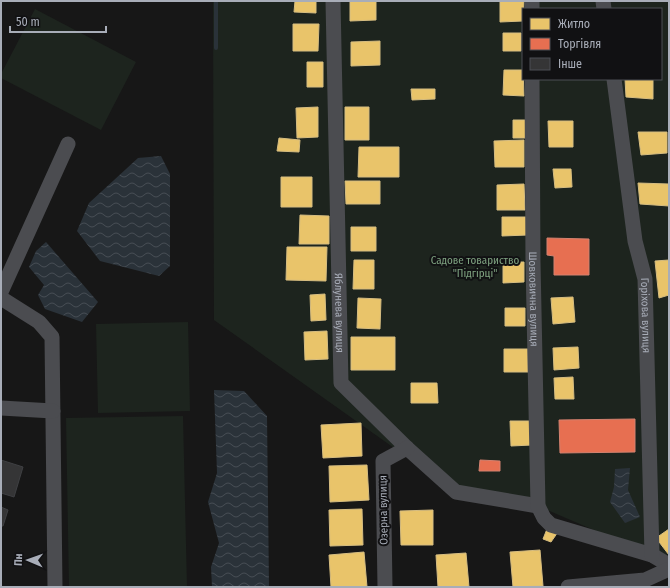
<svg xmlns="http://www.w3.org/2000/svg" width="670" height="588" viewBox="0 0 670 588" font-family="'Fira Sans Condensed',sans-serif">
<style>
.garden{fill:#1d241e;fill-rule:evenodd}
.water{fill:url(#water-waves)}
.homes{fill:#e9c46a;stroke:#d6bd81}
.shops{fill:#e76f51;stroke:#d48270}
.lines{fill:none;stroke-linecap:round;stroke-linejoin:round}
.stream{stroke:#2a3239;stroke-width:4}
.building{fill:#353536;stroke:#3f4043}
.minor{stroke:#4b4c50;stroke-width:15}
.labels{text-anchor:middle;stroke-width:4;stroke-linejoin:round;paint-order:stroke}
.park-label{font-size:11px;fill:#7fa381;stroke:#111113}
.street-label{font-size:11px;fill:#a8adb8;stroke:#111113}
</style>
<defs>
<pattern id="water-waves" width="16" height="10" patternUnits="userSpaceOnUse"><rect width="16" height="10" fill="#2a3239"/><path d="M0 5q4-4 8 0t8 0" fill="none" stroke="#464d54"/></pattern>
</defs>
<rect width="100%" height="100%" fill="#171717"/>
<path class="garden" d="M213 1H669V565L652 555 538 506 456 492 214 320ZM523 9H661V79H523Z
M35 9 136 62 101 130 1 78V74Z
M188 322 190 411 98 413 96 324Z
M183 416 187 587H69L66 418Z"/>
<path class="water" d="M161 156 170 174V266L159 276 100 261 77 231 89 203 138 158Z
M46 242 98 302 82 322 45 309 38 295 44 285 29 267 36 251Z
M214 390 244 391 267 416 269 587H212L211 567 219 543 208 502 217 473Z
M630 468 628 490 640 517 625 523 610 502 614 487 615 469Z"/>
<path class="homes" d="M295 1H316V13L294 12Z
M350 1H376V20L350 21Z
M500 1H524L523 21 500 22Z
M293 24H319L318 51H293Z
M503 33H521V51H503Z
M380 41V65L351 66V42Z
M307 62H323V87H307Z
M504 70H523L524 96 503 95Z
M625 79H653V99L626 97Z
M411 89H435V99L412 100Z
M318 107V137L297 138 296 108Z
M345 107H369V140H345Z
M513 120H530V138H513Z
M548 121H573V147H549Z
M638 132H667V153L641 155Z
M279 138 300 140 299 152 277 151Z
M524 140V167H495L494 141Z
M359 147H399V177H358Z
M553 169H571L572 187 555 188Z
M281 177H312V207H281Z
M345 181H380V204H346Z
M638 183 669 184V206L640 204Z
M524 184 525 210H497V185Z
M300 215 329 216V244H299Z
M502 217H527L528 235 502 236Z
M351 227H376V251H351Z
M287 247H327L326 281 286 280Z
M354 260H374V289H353Z
M669 260V295L659 298 655 261Z
M503 262H524V282L503 283Z
M325 294 326 320 311 321 310 295Z
M573 297 575 322 553 324 551 298Z
M358 298 381 299 380 329 357 328Z
M505 308H525V326H505Z
M327 331 328 359 305 360 304 332Z
M351 337H395V370H351Z
M578 347 579 368 554 370 553 348Z
M504 349H528V372H504Z
M573 377 574 399H555L554 378Z
M411 383H437L438 403H411Z
M510 421H531L532 445 511 446Z
M361 423 362 456 323 458 321 425Z
M367 465 369 500 330 502 329 466Z
M362 509 363 545 330 546 329 510Z
M433 510V545H401L400 511Z
M547 529 558 532 551 542 543 539Z
M669 529V555L656 538Z
M540 550 543 586 513 587 510 552Z
M364 552 367 587H331L329 555Z
M466 553 469 587H438L436 555Z"/>
<path class="shops" d="M547 238 589 239V275H554V256L547 255Z
M635 419V452L560 453 559 420Z
M480 460 500 461V471H479Z"/>
<g class="lines">
<path class="stream" d="M216 1V48"/>
</g>
<path class="building" d="M1 460 23 467 14 497 1 493Z
M1 507 8 510 3 526H1Z"/>
<g class="lines">
<g class="minor">
<path id="s1" d="M333 1 341 383 407 448 456 492 538 506"/>
<path d="M532 1V9"/>
<path d="M603 1 604 9"/>
<path id="s2" d="M532 79 533 262 538 506 544 518 551 525 652 555 669 565"/>
<path id="s3" d="M614 79 635 241 645 279 652 555"/>
<path d="M1 292 68 144"/>
<path d="M1 298 39 322 52 337 55 587"/>
<path d="M1 408 53 411"/>
<path d="M385 587 383 461 407 448"/>
<path d="M568 587 645 580 669 569"/>
</g>
</g>
<g class="labels">
<g class="park-label">
<text x="475" y="264">Садове товариство<tspan x="475" dy="13">"Підгірці"</tspan></text>
</g>
<g class="street-label">
<text dy="4" stroke="none"><textPath href="#s2" startOffset="220">Шовковична вулиця</textPath></text>
<text dy="4" stroke="none"><textPath href="#s1" startOffset="312">Яблунева вулиця</textPath></text>
<text dy="4" stroke="none"><textPath href="#s3" startOffset="239">Горіхова вулиця</textPath></text>
<text transform="translate(383 510) rotate(-91)" y="4">Озерна вулиця</text>
</g>
</g>
<rect width="670" height="588" fill="none" stroke="#a8adb8" stroke-width="4"/>
<rect x="522" y="8" width="140" height="72" fill="#111113" stroke="#4d4f55"/>
<rect x="530" y="18" width="20" height="12" fill="#e9c46a" stroke="#4d4f55"/>
<text x="558" y="28" font-size="12" fill="#a8adb8">Житло</text>
<rect x="530" y="38" width="20" height="12" fill="#e76f51" stroke="#4d4f55"/>
<text x="558" y="48" font-size="12" fill="#a8adb8">Торгівля</text>
<rect x="530" y="58" width="20" height="12" fill="#353536" stroke="#4d4f55"/>
<text x="558" y="68" font-size="12" fill="#a8adb8">Інше</text>
<g transform="translate(28 560) rotate(272)" stroke="#111113" stroke-width="3" paint-order="stroke">
<path d="M0-3L7 15L0 10L-7 15Z" fill="#a8adb8"/>
<text y="-6" font-size="11" font-weight="bold" text-anchor="middle" fill="#a8adb8">Пн</text>
</g>
<path d="M10 26v6h96v-6" fill="none" stroke="#a8adb8" stroke-width="2"/>
<text x="16" y="26" font-size="12" fill="#a8adb8" stroke="#111113" stroke-width="3" paint-order="stroke">50 m</text>
</svg>
